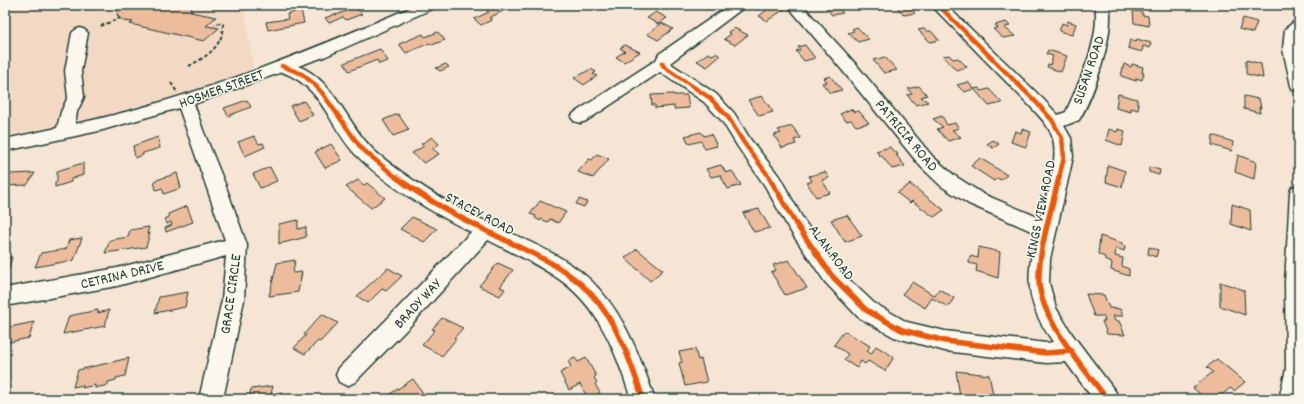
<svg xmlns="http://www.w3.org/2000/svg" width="1304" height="404" viewBox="0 0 1304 404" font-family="Dekko,sans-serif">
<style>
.built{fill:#f3d9c4}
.building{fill:#ecbc9d;stroke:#1f3d34}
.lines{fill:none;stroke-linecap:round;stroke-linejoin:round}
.minor-casing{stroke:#1f3d34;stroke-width:3}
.path{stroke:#1f3d34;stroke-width:2;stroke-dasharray:3.5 2.5;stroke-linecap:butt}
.minor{fill:#fbf7ec;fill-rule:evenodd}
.cycleway-far1-casing{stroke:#fbf7ec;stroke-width:6}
.cycleway-casing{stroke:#fbf7ec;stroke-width:8}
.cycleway-far1{stroke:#e8590c;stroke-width:4.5}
.cycleway{stroke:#e8590c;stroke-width:5.5}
.labels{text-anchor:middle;stroke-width:3;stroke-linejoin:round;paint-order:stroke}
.street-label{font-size:15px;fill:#1f3d34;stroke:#fbf7ec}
</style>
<rect width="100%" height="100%" fill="#f6e5d4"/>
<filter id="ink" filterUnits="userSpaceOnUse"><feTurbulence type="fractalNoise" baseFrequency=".025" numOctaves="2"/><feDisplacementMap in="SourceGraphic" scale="8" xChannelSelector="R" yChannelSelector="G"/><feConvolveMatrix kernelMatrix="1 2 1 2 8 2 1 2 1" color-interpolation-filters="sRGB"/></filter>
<g filter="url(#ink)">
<path class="built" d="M5 5H244L253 69 205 87 108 115 52 128 5 136Z"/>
<path class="building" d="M119 5H192L191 12 216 17 206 26 219 28 204 41 130 24 133 22 123 21 117 15Z
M345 5H358L359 7 356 8 362 14 346 20 343 17 329 23 325 18 335 14 336 15 349 10Z
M494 5H508L511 7 489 18 492 20 481 25 474 19 489 12 485 9Z
M773 5H780L786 8 767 21 759 16Z
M823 5H835L843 13 832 15Z
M900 5H908L915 13 904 15 897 7 901 6Z
M301 10 304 23 268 30 266 22 288 19 287 14Z
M1133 11 1142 12V15L1148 16 1149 26 1134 23Z
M656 12 667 18 658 24 647 18Z
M1243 18 1257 22 1253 33 1239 29Z
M1068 21 1076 24 1072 35 1059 31 1062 23 1067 25Z
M1006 22 1010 26 1004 27 1015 36 1003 38 993 29 998 28 995 25Z
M662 23 673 29 658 40 647 34Z
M857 27 869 39 858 42 848 33 854 31 852 29Z
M734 28 748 35 735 45 724 39 731 34 728 32Z
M924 29 927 31H931L939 40 930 42 918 30Z
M438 32 445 40 432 45 430 43 406 53 399 44 423 34 425 37Z
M1137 39 1151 43 1150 48 1143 46 1142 52 1128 48 1130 40 1136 42Z
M625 45 640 52 624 62 616 57 625 51 620 48Z
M805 45 815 58 804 61 796 51 800 50 798 47Z
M380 49 388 61 379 64 377 60 349 71 344 63Z
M1048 50 1067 56 1061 72 1047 67 1048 64 1050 65 1053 56 1046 54Z
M708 53 712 55 716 53 720 56 707 67 697 61Z
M949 55 953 59 958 58 967 67 956 70 943 56Z
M885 57 897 70 884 73 873 60Z
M1246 60 1261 64 1263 78 1246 74Z
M446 64 449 67 440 71 436 68Z
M1124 64 1131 67 1132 64 1143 67 1142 73H1144L1142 80 1136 78V81L1121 76Z
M591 69 596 72 593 74 597 76 584 85 574 78Z
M830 76 842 90 830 93 822 83 827 82 824 78Z
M968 82 974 89 964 92 957 85Z
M919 86 927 95 921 97 928 102 916 105 907 95 912 94 908 89Z
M979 88 981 91 989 89 1002 103 989 106 974 89Z
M674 94V95H687L689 108 674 109V106L655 108V105H652L651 95Z
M1118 94 1137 99V103L1139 104 1138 110 1131 108V112L1116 108Z
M762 96 773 112 759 116 748 100Z
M1244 96 1259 99 1261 108 1259 107 1260 113 1244 109Z
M247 100 251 107 228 116 224 108Z
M304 101 313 115 299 121 290 106Z
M851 109 854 112 859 111 869 123 856 126 851 120 846 121 840 114Z
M398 114 409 130 393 136 383 120Z
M942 116 947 125 955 123 959 128 952 130 961 137 948 141 937 129 943 127 933 119Z
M792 126 801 138 794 140 796 144 782 148 774 135 781 133 778 130Z
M1022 129 1031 132 1026 147 1011 142 1015 131 1021 133Z
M1109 129 1117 132 1118 129 1125 131 1122 146 1106 140Z
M701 132 704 136 711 134 717 146 705 149 701 141 689 144 685 136Z
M1213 135 1233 142 1232 151 1212 145Z
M254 136 259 144 263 143 265 147 245 156 238 142Z
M158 137 160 148 143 153V155L135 158 133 146Z
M432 137 439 144 432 148 439 154 424 163 412 153 424 146 421 144Z
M993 140 999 144 993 148 987 144Z
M331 144 342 160 325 168 315 152Z
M890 147 894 152 896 151 898 155H896L905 166 892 169 882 156H880L876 151Z
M597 154 609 159 593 178 578 172 589 159 592 160Z
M1238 155 1256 162 1254 179 1235 172Z
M980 158 1007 175 1001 180 997 178 994 181 971 166Z
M83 163V175L71 179V182L55 187V182H57V171Z
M721 165 726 173 732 171 741 185 728 189 720 175 711 177 706 169Z
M1108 165 1125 171 1122 187 1106 182Z
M270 167 277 181 260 188 253 174Z
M1149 167 1160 170 1159 175 1149 172Z
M825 172 829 178 822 180 830 193 816 197 807 183 812 181 809 176Z
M35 173 27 185 5 186V182L10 174Z
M177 173 181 188 164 194 162 188 156 190 154 181Z
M358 180 364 185 367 183 385 198 371 208 346 187Z
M910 184 944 210 934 217 912 201 910 203 897 193Z
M579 199 587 202 584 207 576 204Z
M540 201 566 212 558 223 550 219 548 222 541 219 540 221 535 218 536 216 530 214Z
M1232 204 1250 210 1251 231 1231 224Z
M187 206 193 222 166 232 165 228 172 225 171 222 167 224 165 219 169 217 168 214Z
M759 209 770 228 754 232 743 213Z
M847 215 862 236 845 242 831 220Z
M412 217 437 229 424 242 400 229Z
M298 220V229L306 227V237L279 244V224Z
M149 227 147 234 150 233 146 247 105 253 110 240 128 237 130 230Z
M1100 236 1122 243V245L1125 246 1124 251 1116 248 1115 256 1123 258 1122 266 1129 269V276L1111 270 1112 263 1105 260V257L1098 254Z
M82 238 74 260 35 267 41 253 66 249 69 240Z
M979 247 1000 252 998 278 976 271 977 265 969 263 970 256 978 258Z
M1149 247 1158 250 1156 257 1148 254Z
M637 249 663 270 650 281 625 258Z
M12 257 8 271 5 272V258Z
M295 260 293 273 302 272 298 292 269 296 277 263Z
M789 260 807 288 785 295 771 272 776 270 773 265Z
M498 263 513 270 500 287 505 289 500 296 479 286Z
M388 268 402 276 386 291 382 289 368 303 357 296Z
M912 282 935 296 939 289 954 298 948 307 932 298 925 308 902 294Z
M1220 282 1244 290 1245 315 1220 306Z
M188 292 185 307 155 313 159 297Z
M1086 294 1104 295 1109 308 1120 309 1123 316H1113L1115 321H1119L1125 335 1107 334 1102 321H1105L1103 316H1094Z
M98 310V313L109 310 105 326 63 334 69 316Z
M322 314 338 323 320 342 318 341 305 354 294 348 306 335 304 334Z
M442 318 463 328 454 338 456 339 442 356 422 345 435 330 432 329Z
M34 322 29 338 5 343V328Z
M844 331 870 346 867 351 871 354 876 346 894 357 885 371 868 361 865 364 861 361 857 368 844 360 848 354 834 345Z
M695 349 698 360 701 359 707 382 685 386 679 363 682 362 679 352Z
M129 358 125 376 116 378V380L108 382V385L95 388V385L82 388 83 385 73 387 78 370Z
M575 358 578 362 586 358 596 376 594 378 597 382 595 384 600 393 588 399 580 384 569 390 560 373 571 367 568 361Z
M1217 359 1245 382 1234 391 1230 388 1217 399H1206L1193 388 1213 372 1207 367Z
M956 371 989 375 994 399 960 396Z
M413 379 423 393 414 399H386L391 396 390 394Z
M273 386 271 394 281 392 280 398 285 397V399H249L251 389Z"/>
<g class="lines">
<g class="minor-casing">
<path id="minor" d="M417 5H436L434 8 324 57 298 66C336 80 348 129 378 154 411 181 447 203 485 221 523 240 571 256 599 289 627 320 641 360 655 399H631C617 355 601 311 563 282 540 265 513 253 488 240L411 325 355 382 347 386 339 382 336 375 339 368 395 311 471 232C430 211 388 187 355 154 329 126 322 86 282 72L194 104 203 130 225 184 247 245 244 300 223 399H199L222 300 226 256 117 286 5 306V288L117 268 225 240 179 108 99 131 5 151V139L57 128 61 112 68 97 65 71 72 33 75 30 80 28 85 30 88 33 81 71 84 97 77 112 75 124C194 99 306 52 417 5Z
M730 5H747L670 63 716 94 734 113 750 139 779 176 803 219 839 270 874 303 907 322 945 331 1046 343 1053 342C1047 333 1040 323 1036 312 1025 286 1030 260 1036 233L969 204 941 186 921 167 842 70 787 5H802L854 62 933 157 955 176 983 194 1040 218C1046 195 1059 161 1053 139 1050 126 1038 115 1030 106L931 5H946L1042 98 1058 115 1066 112C1079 82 1101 39 1095 5H1109C1115 33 1094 96 1079 120L1064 126 1071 138 1073 157 1050 259 1049 283 1056 308 1072 334 1115 391 1119 399H1093L1066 362 1046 363 945 351 894 337 858 317 825 282 789 229 765 186 738 147 722 121 704 102 660 72 586 121 580 123 574 121 571 117 574 113 656 60 659 54Z
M1299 20V91L1293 90 1291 86 1283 49 1285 29 1294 22Z
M1299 185V399H1279L1286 369 1285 283 1290 192 1292 187Z"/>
</g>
<path class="path" d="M98 7 109 5
M101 26 120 18
M189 66C206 57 224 46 223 24L219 23 214 25
M171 83 177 92"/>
<use href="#minor" class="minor"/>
<g class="cycleway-far1-casing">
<path id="cycleway-far1" d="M938 5 1036 102 1052 120 1062 138 1064 157 1059 178
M662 63 664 67 710 98 728 117 744 143 770 178
M282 66 302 74 314 84 323 94 361 148 397 178"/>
</g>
<g class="cycleway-casing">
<path id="cycleway" d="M396 177C429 202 466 221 503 239 534 254 567 268 591 294 617 322 631 362 643 399
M769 177 796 224 832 276 866 310 902 330 945 341 1046 353 1072 351
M1059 177C1052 209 1038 250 1039 282 1041 320 1084 368 1107 399"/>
</g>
<use href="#cycleway-far1" class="cycleway-far1"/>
<use href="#cycleway" class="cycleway"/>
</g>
</g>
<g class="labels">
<g class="street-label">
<text transform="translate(1088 70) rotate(-71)" y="5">SUSAN ROAD</text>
<text transform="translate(221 88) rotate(-20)" y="5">HOSMER STREET</text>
<text transform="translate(907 135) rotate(50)" y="5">PATRICIA ROAD</text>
<text transform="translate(1040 209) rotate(-78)" y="5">KINGS VIEW ROAD</text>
<text transform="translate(480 213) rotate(28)" y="5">STACEY ROAD</text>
<text transform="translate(832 252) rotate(53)" y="5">ALAN ROAD</text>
<text transform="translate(122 274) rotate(-13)" y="5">CETRINA DRIVE</text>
<text transform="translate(230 294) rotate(-82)" y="5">GRACE CIRCLE</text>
<text transform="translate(417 303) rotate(-47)" y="5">BRADY WAY</text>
</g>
</g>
<rect width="1304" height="404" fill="none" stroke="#fbf7ec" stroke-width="20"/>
<rect x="10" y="10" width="1284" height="384" fill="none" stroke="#1f3d34" stroke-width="1.5" filter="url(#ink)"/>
</svg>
